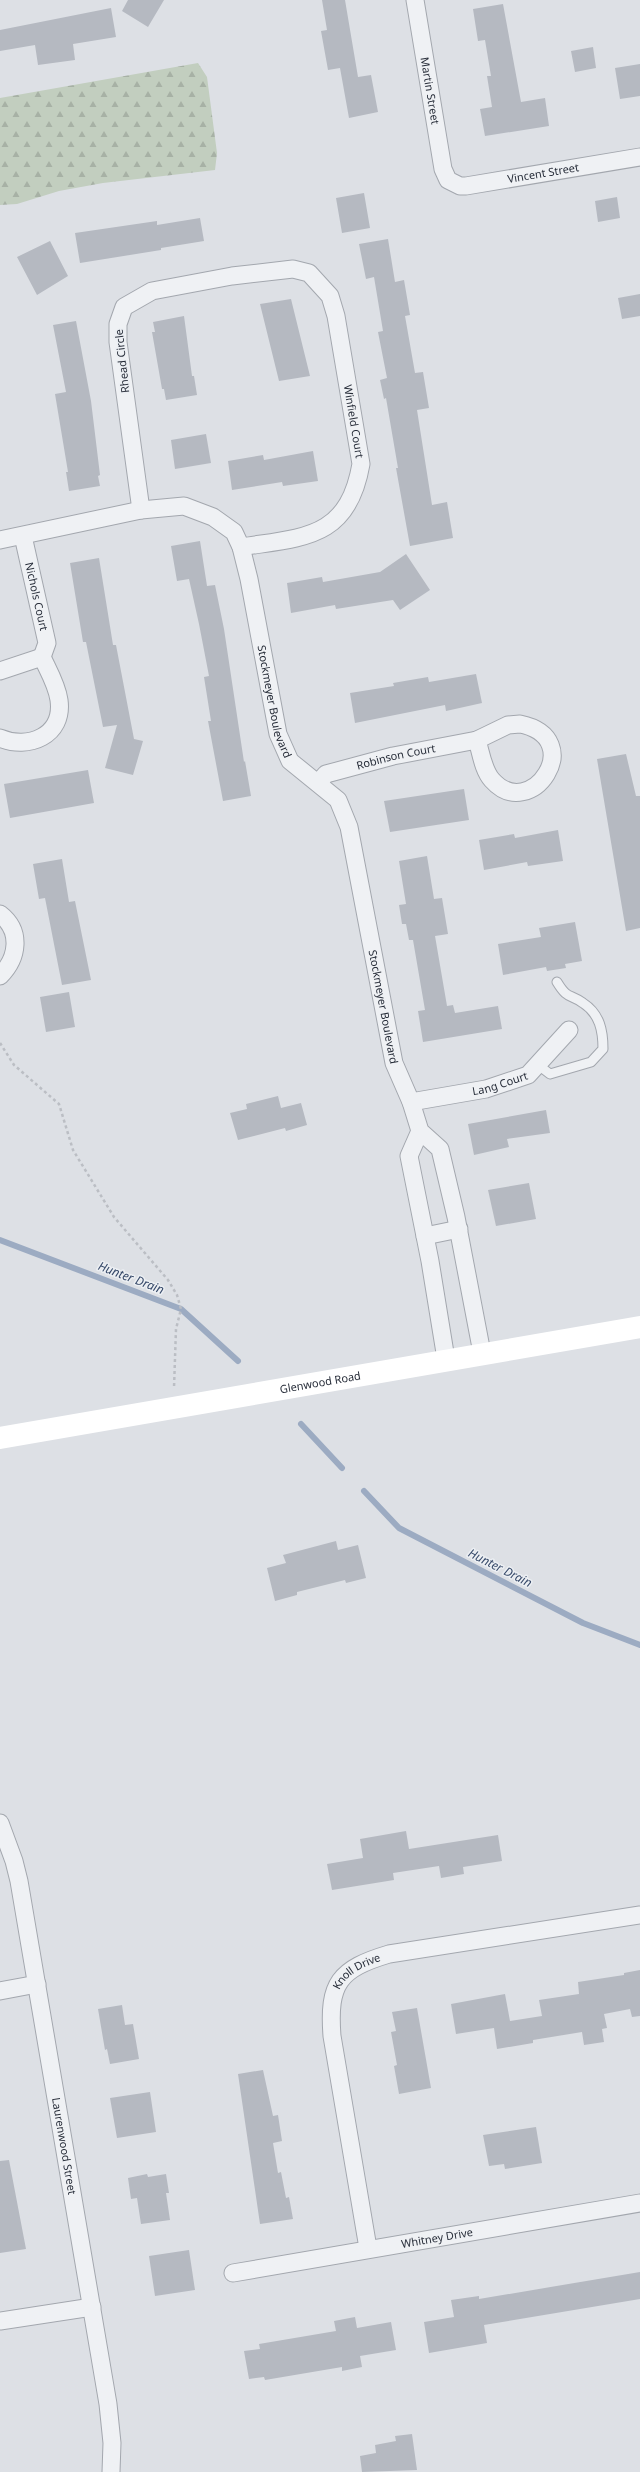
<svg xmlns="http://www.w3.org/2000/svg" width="640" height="2472" viewBox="0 0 640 2472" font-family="'Noto Sans',sans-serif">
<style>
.forest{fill:url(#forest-firs)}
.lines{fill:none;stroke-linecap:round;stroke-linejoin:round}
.stream{stroke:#9cabc2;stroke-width:6}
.building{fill:#b5b9c1}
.lane-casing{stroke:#a3a7ae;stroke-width:11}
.street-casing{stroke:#a3a7ae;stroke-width:19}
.path{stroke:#bbbec4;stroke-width:2.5;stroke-dasharray:3 3;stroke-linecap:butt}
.lane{stroke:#eff1f4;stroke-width:9}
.street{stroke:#eff1f4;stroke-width:17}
.secondary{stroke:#fff;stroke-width:22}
.labels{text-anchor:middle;stroke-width:3;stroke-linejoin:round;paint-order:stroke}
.street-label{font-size:11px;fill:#282e3a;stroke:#eceff3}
.water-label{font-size:12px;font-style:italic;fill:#374a6a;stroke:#eceff3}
</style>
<defs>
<pattern id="forest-firs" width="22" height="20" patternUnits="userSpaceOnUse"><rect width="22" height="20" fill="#c2cebf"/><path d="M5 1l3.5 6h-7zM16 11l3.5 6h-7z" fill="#a7b1a5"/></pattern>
</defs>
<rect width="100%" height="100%" fill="#dde0e5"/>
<path class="forest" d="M198 63 207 77 217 153 215 170 103 183 59 191 17 204 0 205V98Z"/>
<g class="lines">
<path class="stream" d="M0 1240 181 1309 238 1361
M301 1424 342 1468
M364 1491 399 1528 583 1623 640 1645"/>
</g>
<path class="building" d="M128 0H164L148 27 122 11Z
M322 0H345L358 77 371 75 378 112 349 118 340 68 328 70 321 31 327 30Z
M503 4 521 102 545 98 549 126 485 136 480 109 492 107 487 76H491L485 40 478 41 473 9Z
M111 8 116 37 73 44 75 60 38 65 35 45 0 51V30Z
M593 47 596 68 575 72 571 51Z
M640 64V96L620 99 615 68Z
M364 193 370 228 342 233 336 198Z
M617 197 620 218 598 222 595 201Z
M200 218 204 241 161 248V250L80 263 75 233 157 221V225Z
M388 239 395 282 404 280 410 315 405 316 415 373 423 372 429 408 417 410 432 505 447 502 453 538 410 546 396 468H398L386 398 384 399 380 380 387 378 378 332 383 331 374 277 366 279 359 244Z
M50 241 68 276 37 295 17 257Z
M640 294V316L622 319 618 298Z
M291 299 310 376 279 381 260 304Z
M184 316 192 376H194L197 395 166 400 164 389H162L152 332H155L153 322Z
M76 321 91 401 100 475 98 476 100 486 69 491 66 472H68L55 394 66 392 53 325Z
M206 434 211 463 175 469 171 440Z
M313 451 318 481 283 486 282 482 232 490 228 461 263 455 264 460Z
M200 541 207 586 215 585 224 629 244 762 245 761 251 796 223 801 208 721H211L204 677 209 676 199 624 189 579 177 581 171 546Z
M406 554 430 590 400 610 393 600 336 609 335 605 291 613 287 583 322 577 323 582 380 572Z
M99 558 113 645H116L134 739 143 741 133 775 105 768 117 725 103 727 86 642H83L70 563Z
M476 674 482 703 446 711 445 705 355 723 350 693 394 686 393 683 428 677 429 682Z
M626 754 636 796H640V928L626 931 597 759Z
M88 770 94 803 10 818 4 784Z
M464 789 469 820 390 832 384 801Z
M558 830 563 861 528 866 527 862 484 870 479 840 514 834 515 838Z
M427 856 434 899 442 898 448 934 435 936 447 1006 453 1005 455 1013 498 1006 502 1029 423 1042 418 1011 425 1010 413 940H409L406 924H402L399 905 406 904 399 861Z
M62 859 69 902 75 901 91 980 62 985 45 898 39 899 33 864Z
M575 922 582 961 565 964 566 968 547 971 546 967 503 975 498 944 541 937 539 928Z
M69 992 75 1027 46 1032 40 997Z
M278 1096 281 1108 301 1103 307 1125 286 1131 285 1128 238 1140 230 1113 247 1109 246 1104Z
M546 1110 550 1133 507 1139 509 1147 474 1155 468 1124Z
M529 1183 536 1219 496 1226 488 1190Z
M336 1541 338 1550 358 1545 366 1578 346 1583 345 1580 297 1592V1595L275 1601 267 1568 286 1563 283 1555Z
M406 1831 409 1849 498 1835 502 1861 463 1867 464 1874 441 1878 439 1866 393 1873 394 1880 332 1890 327 1864 363 1858 360 1839Z
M640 1970V2016L632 2017 630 2009 604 2014 607 2028 602 2029 604 2042 584 2045 582 2032 533 2040V2043L497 2049 494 2028 456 2034 451 2004 505 1994 510 2021 542 2016 539 2000 579 1994 578 1982 624 1975V1973Z
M122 2005 125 2025 133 2024 139 2059 110 2064 107 2049 105 2050 98 2009Z
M417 2008 431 2088 399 2094 394 2066 397 2065 391 2032 396 2031 392 2012Z
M263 2070 273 2116 278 2115 282 2141 273 2143 278 2173 281 2172 286 2198 289 2197 293 2219 260 2224 238 2074Z
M150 2092 156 2132 117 2138 110 2098Z
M536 2127 542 2163 505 2169 504 2164 489 2166 483 2135Z
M9 2160 26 2249 0 2253V2161Z
M147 2174 148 2177 166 2174 169 2193H166L170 2220 141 2224 137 2198 131 2199 128 2178Z
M189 2250 195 2290 155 2296 149 2256Z
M640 2272V2299L484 2325 487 2343 429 2353 424 2322 454 2317 451 2300 479 2296V2299Z
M355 2317 357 2328 391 2322 396 2350 360 2356 362 2367 342 2371V2367L265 2380 264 2377 249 2379 244 2351 260 2349 259 2344 336 2331 334 2321Z
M412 2434 417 2470 362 2472 360 2456 376 2453 375 2445 396 2441 395 2436Z"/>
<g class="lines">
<g class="lane-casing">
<path id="lane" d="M537 1064 550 1074 591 1062 603 1049C603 1031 600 1014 583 1003 569 993 568 1000 557 982"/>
</g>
<g class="street-casing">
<g id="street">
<path id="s1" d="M415 0 443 169 448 180 460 186H466L640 157"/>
<path id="s2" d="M141 510 118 342V324L124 307 152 291 232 276 293 269 309 273 330 296 336 316 361 464C348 539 304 537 241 547"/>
<path id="s3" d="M23 536 47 643 42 657"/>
<path id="s4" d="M0 540 141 510 184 506 213 517 234 532 241 547 249 579 278 734 290 761 338 800 349 827 394 1063 411 1102 420 1131 440 1149 456 1217 482 1353"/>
<path d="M0 671 42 657C48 670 57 685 59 700 64 736 28 750 0 738"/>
<path d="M520 724C589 738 531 824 492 780 483 770 481 753 477 740L508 725Z"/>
<path id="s5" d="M318 783 326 774 393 756 477 740"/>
<path d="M0 914C22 931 18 958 0 976"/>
<path id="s6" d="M411 1102 486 1089 528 1075 569 1030"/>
<path d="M420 1131 409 1156 430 1261 446 1359"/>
<path d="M425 1236 459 1229"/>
<path id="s7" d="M0 1823 14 1861 19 1881 108 2404 112 2443 111 2472"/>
<path d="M0 1991 37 1984"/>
<path id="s8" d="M368 2248 332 2036C328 1983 339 1969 389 1954L640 1915"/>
<path id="s9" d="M233 2273 640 2203"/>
<path d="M0 2321 92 2307"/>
</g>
</g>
<path class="path" d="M0 1043 14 1065 59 1104 73 1150 114 1217 168 1280 177 1295 181 1309 176 1329 174 1388"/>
<use href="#lane" class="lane"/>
<use href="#street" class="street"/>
<path class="secondary" id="s10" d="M0 1438 640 1327"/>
</g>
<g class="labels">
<g class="street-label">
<text dy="4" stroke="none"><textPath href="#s1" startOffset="92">Martin Street</textPath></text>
<text dy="4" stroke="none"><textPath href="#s1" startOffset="281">Vincent Street</textPath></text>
<text transform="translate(122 361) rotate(-96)" y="4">Rhead Circle</text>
<text dy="4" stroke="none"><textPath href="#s2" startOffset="556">Winfield Court</textPath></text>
<text dy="4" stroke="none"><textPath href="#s3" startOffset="62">Nichols Court</textPath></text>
<text dy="4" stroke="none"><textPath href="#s4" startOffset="419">Stockmeyer Boulevard</textPath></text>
<text dy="4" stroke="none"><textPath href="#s5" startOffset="84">Robinson Court</textPath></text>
<text dy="4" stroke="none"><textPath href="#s4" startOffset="755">Stockmeyer Boulevard</textPath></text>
<text dy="4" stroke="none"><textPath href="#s6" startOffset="91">Lang Court</textPath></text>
<text dy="4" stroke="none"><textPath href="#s10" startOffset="325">Glenwood Road</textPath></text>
<text dy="4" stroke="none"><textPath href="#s8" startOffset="291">Knoll Drive</textPath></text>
<text dy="4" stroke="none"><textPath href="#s7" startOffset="330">Laurenwood Street</textPath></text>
<text dy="4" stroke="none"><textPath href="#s9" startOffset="207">Whitney Drive</textPath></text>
</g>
<g class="water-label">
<text transform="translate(131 1278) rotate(21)" y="4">Hunter Drain</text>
<text transform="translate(500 1568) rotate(27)" y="4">Hunter Drain</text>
</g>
</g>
</svg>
